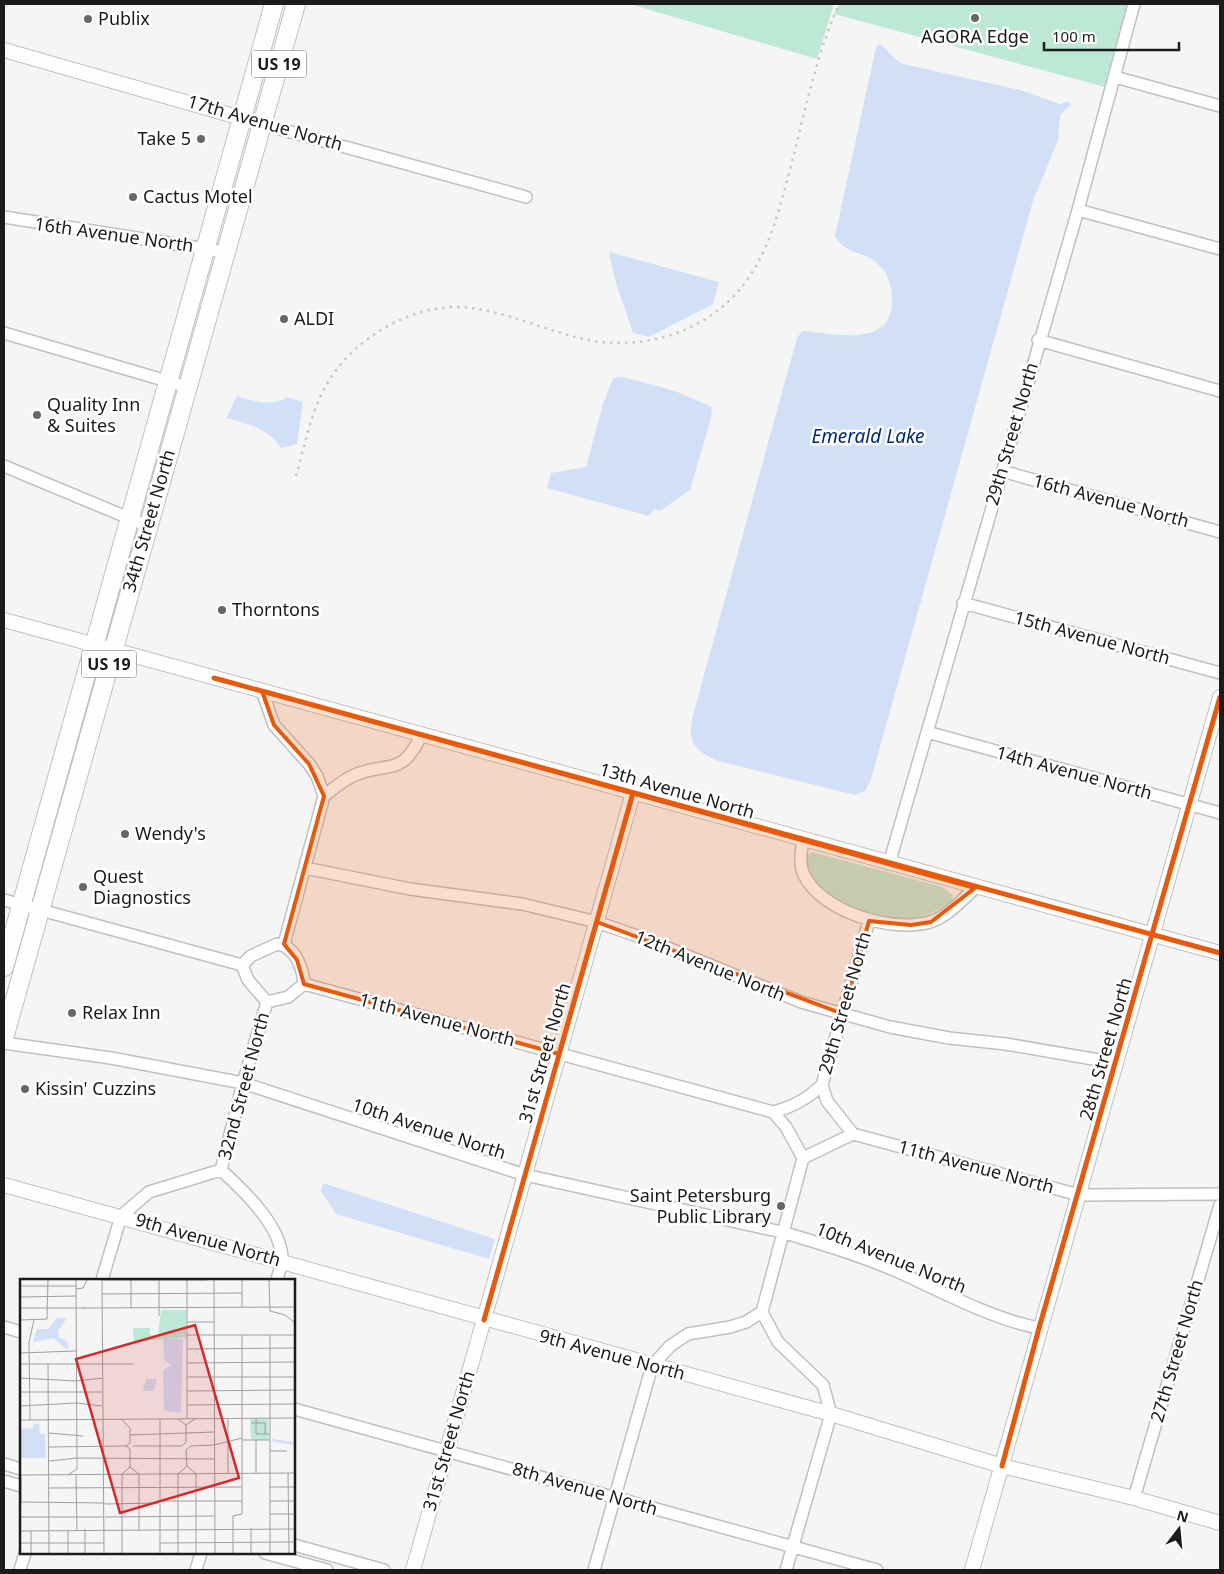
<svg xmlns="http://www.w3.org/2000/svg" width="1224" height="1574" viewBox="0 0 1224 1574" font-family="'Noto Sans',sans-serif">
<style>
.green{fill:#bde8d5}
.water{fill:#d2e0f7}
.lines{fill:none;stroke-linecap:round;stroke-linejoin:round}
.minor-casing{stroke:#c0c0c1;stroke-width:14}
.tertiary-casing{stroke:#c0c0c1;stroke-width:16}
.trunk-casing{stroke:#c0c0c1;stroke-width:20}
.minor{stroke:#fefefe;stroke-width:11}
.tertiary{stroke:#fefefe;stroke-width:14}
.trunk{stroke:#fefefe;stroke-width:18}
.rail{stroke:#c7c7c7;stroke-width:2.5;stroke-dasharray:2.5 5;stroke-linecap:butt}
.cycleway-casing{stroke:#fff;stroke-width:8}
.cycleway{stroke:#e8590c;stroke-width:5}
.marked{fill:#e8590c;fill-opacity:0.2;stroke:#e8590c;stroke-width:4;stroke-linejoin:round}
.poi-dot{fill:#676768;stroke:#fff;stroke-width:2}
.labels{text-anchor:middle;stroke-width:5;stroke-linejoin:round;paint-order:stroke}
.shield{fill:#fff;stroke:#5f5f60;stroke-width:1}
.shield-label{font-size:16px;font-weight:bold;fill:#1b1b1c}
.poi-label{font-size:18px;fill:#1b1b1c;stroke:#fff;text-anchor:start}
.street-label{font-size:18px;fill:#1b1b1c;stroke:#fff}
.water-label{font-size:19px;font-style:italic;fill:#02296e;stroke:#fff}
.inset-river{fill:none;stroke:#d2e0f7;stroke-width:2.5}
.inset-road{fill:none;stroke:#9e9e9f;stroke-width:1}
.view{fill:#d62828;fill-opacity:0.15;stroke:#d62828;stroke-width:2.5}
.inset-edge{fill:none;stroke:#1b1b1c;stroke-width:2.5}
</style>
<rect width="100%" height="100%" fill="#f5f5f6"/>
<path class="green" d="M630 4H834L817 59Z
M839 4H1129L1105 87 834 14Z
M812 852 942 887 953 895 952 900C939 911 924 918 906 919 876 922 804 894 807 856Z"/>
<path class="water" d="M879 44C886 46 891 58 903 64L1020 90 1060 104 1068 101 1071 105 1060 115 1058 140 1033 201 871 779 865 791 855 795 718 761C693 750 687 742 693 715L797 338 802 331H806C835 334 893 348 892 300 892 287 889 274 879 265 867 252 843 254 835 236L876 47Z
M609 252 719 282 713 304 649 337 633 333 615 280Z
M623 377 675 391 712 407 711 418 690 490 660 511 654 509 649 516 547 488 551 473 586 467 602 407 613 378Z
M237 396C251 401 274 407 287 397L303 402 297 444 281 448C268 428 248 424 226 418Z
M323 1183 495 1239 489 1259 336 1214 321 1191Z"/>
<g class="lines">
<g class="minor-casing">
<path id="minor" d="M1115 77 1220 106
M262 124 526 197
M1078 210 1220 249
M4 217 225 252
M4 333 187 387
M1038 340 1220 391
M4 466 148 526
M1002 471 1220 532
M963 603 1220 673
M262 691 274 725 309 764 317 776 324 796 284 944
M927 732 1220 813
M324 796C334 788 344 779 357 774 393 761 401 777 422 734
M803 841C801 852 799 864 804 875 822 912 892 933 930 922 947 917 962 900 975 888
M889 864 1078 210 1134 4
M305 868 410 889 522 904 597 922 651 941 801 1002 890 1027 949 1038 1006 1044 1116 1063
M4 900 242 965
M277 944C295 946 303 968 304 984L288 997 267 1002 248 980 242 965 251 956Z
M304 984 773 1112C793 1107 807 1099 822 1085L869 921
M4 1043 111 1058 243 1083 525 1175 782 1232C822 1244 862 1256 901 1273 942 1292 995 1320 1039 1328
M822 1085 827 1101 853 1134
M853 1134 1079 1195 1220 1194
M803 1158 853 1134
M221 1170 243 1083 267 1002
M102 1280 121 1216 149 1192 221 1170C243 1190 284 1228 282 1262 281 1268 278 1274 277 1280
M762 1312 803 1158 786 1127 773 1112
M4 1327 21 1332
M294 1409 877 1570
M4 1464 21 1469
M4 1481 21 1486
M1134 1498 1220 1205
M294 1545 384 1570
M265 1553 327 1570
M20 1570 25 1553
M196 1570 201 1553
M594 1570 652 1366 670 1346 688 1334 730 1327 746 1322 762 1312 778 1342 823 1385 831 1414 786 1570"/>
</g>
<g class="tertiary-casing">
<path id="tertiary" d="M4 50 262 124
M4 620 1220 953
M4 1185 831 1414 1002 1466 1134 1498 1220 1523
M413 1570 633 793
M972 1570 1220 697"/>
</g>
<g class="trunk-casing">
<path id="trunk" d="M4 967 274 4
M4 1038 296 4"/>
</g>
<use href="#minor" class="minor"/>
<use href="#tertiary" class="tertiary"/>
<use href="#trunk" class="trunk"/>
<path class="rail" d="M296 476C305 445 311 410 328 382 356 336 416 301 471 308 511 313 549 332 588 340 639 350 695 335 732 298 767 262 777 217 790 170 804 115 816 56 839 4"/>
<g class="cycleway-casing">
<path id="cycleway" d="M214 678 1220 953
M484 1320 633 793
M1002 1466 1039 1328 1220 697"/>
</g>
<use href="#cycleway" class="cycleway"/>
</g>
<path class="marked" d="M262 691 975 888 931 922 911 925 869 921 843 1014 597 922 559 1054 304 984 297 960 284 944 324 796 309 764 274 725Z"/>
<g class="poi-dot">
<circle cx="975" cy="18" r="5"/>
<circle cx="88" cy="19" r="5"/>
<circle cx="201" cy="139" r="5"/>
<circle cx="133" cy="197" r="5"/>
<circle cx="284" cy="319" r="5"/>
<circle cx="37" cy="415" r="5"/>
<circle cx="222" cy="610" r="5"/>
<circle cx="125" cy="834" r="5"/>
<circle cx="83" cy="887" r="5"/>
<circle cx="72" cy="1013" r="5"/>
<circle cx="25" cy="1089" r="5"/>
<circle cx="781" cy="1206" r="5"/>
</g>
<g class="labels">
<g class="shield">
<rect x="251.5" y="50.5" width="55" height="27" rx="4"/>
<rect x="81.5" y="650.5" width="55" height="27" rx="4"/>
</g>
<g class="shield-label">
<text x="279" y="70">US 19</text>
<text x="109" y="670">US 19</text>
</g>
<g class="poi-label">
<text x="98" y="25">Publix</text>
<text x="975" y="43" text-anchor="middle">AGORA Edge</text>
<text x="191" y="145" text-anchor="end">Take 5</text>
<text x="143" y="203">Cactus Motel</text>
<text x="294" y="325">ALDI</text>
<text x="47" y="411">Quality Inn<tspan x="47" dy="21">&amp; Suites</tspan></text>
<text x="232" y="616">Thorntons</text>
<text x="135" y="840">Wendy's</text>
<text x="93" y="883">Quest<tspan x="93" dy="21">Diagnostics</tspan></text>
<text x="82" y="1019">Relax Inn</text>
<text x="35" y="1095">Kissin' Cuzzins</text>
<text x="771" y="1202" text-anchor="end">Saint Petersburg<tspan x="771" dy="21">Public Library</tspan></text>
</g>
<g class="street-label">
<text transform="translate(265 123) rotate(16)" y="6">17th Avenue North</text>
<text transform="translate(114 235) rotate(8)" y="6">16th Avenue North</text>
<text transform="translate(1012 434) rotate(-74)" y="6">29th Street North</text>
<text transform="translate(1111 501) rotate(15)" y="6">16th Avenue North</text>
<text transform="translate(149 521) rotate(-74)" y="6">34th Street North</text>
<text transform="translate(1092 638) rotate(15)" y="6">15th Avenue North</text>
<text transform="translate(1074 773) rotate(15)" y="6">14th Avenue North</text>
<text transform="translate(677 791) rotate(16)" y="6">13th Avenue North</text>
<text transform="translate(710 966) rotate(22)" y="6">12th Avenue North</text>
<text transform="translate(845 1003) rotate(-74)" y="6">29th Street North</text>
<text transform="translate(437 1020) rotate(15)" y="6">11th Avenue North</text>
<text transform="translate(1106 1049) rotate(-74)" y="6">28th Street North</text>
<text transform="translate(545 1053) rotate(-74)" y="6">31st Street North</text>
<text transform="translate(244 1086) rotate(-75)" y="6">32nd Street North</text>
<text transform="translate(429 1129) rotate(18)" y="6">10th Avenue North</text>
<text transform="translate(976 1167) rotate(15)" y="6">11th Avenue North</text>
<text transform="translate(208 1240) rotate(16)" y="6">9th Avenue North</text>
<text transform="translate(891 1258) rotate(22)" y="6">10th Avenue North</text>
<text transform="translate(1177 1351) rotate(-74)" y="6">27th Street North</text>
<text transform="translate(612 1355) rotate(15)" y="6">9th Avenue North</text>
<text transform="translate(449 1441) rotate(-74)" y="6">31st Street North</text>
<text transform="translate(585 1489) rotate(16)" y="6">8th Avenue North</text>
</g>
<g class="water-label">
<text x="868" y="443">Emerald Lake</text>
</g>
</g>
<g transform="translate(20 1279)">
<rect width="275" height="275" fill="#f5f5f6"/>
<path d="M141 31H166V58L114 63 113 49H130V56H138ZM230 140H248L249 161H231Z" fill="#bde8d5"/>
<path d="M37 39H47L38 52 39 58 48 63V71L33 59 13 63 17 50H28ZM143 60H163L161 134 144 132 143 91 151 86 144 80ZM126 100H137L134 112H123ZM14 144 19 145 20 155H25L26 179H0V150L13 149Z" fill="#d2e0f7"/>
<path class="inset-river" d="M252 161 275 165"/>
<path class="inset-road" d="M82 1H187M82 1 84 274M111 1V29M139 1V37M167 1V139M194 1 195 274M222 1V28M249 1 250 32 265 36 275 44M0 7H56M56 10 63 9 67 1M82 15 222 14M0 18 56 17M0 29V1M0 29H65M63 29 275 28M0 41 27 40 28 1M167 43H194M167 56H275M250 56V274M167 70 275 69M0 74 56 72M167 84 275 83M0 85H113M28 85 29 274M167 98H275M0 99 56 102 83 99M167 112 275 111M0 113H83M167 126 275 125M0 127 56 124 82 127M208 139V194M236 139V155H250M101 140 110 149V164L106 167 110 170V188M140 140V222M158 140 166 146 176 139M0 141 275 139M10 141 9 63 14 41M231 144H245V156M28 154 63 157M110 156 194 153M222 161H250M236 161V194M113 167H162M162 167 166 163V146M171 167 194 166 222 159M29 168 106 167M250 172H267M29 182 57 179 194 180M167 187 166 171 171 167M268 194 269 274M0 196 275 194M1 196V223M48 196 57 190 56 1M56 196 57 252M249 208H275M29 209 222 208M141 222H195M195 222H222M250 222H275M0 223 85 224M85 225 139 224M250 235H275M0 238H84M85 238 195 237M0 252 275 250M48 252V274M0 264H84M140 264 275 263M11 274V252M65 274V250M102 274V195L110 188 119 195V252M140 274V225M158 274V195L167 187 176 195V274M213 274V237L222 235V56M231 274V249"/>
<path class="view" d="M175 46 219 199 100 234 56 80Z"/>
<rect width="275" height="275" class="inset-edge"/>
</g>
<rect width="1224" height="1574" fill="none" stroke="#1b1b1c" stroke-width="10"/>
<g transform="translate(1179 1529) rotate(16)" stroke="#ffffff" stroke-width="4" paint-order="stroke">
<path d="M0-4L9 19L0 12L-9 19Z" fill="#1b1b1c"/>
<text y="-8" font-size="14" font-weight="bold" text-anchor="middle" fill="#1b1b1c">N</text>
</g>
<path d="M1044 42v8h135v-8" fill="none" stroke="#1b1b1c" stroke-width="2.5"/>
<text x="1052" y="42" font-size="15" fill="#1b1b1c" stroke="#ffffff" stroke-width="4" paint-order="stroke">100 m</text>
</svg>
